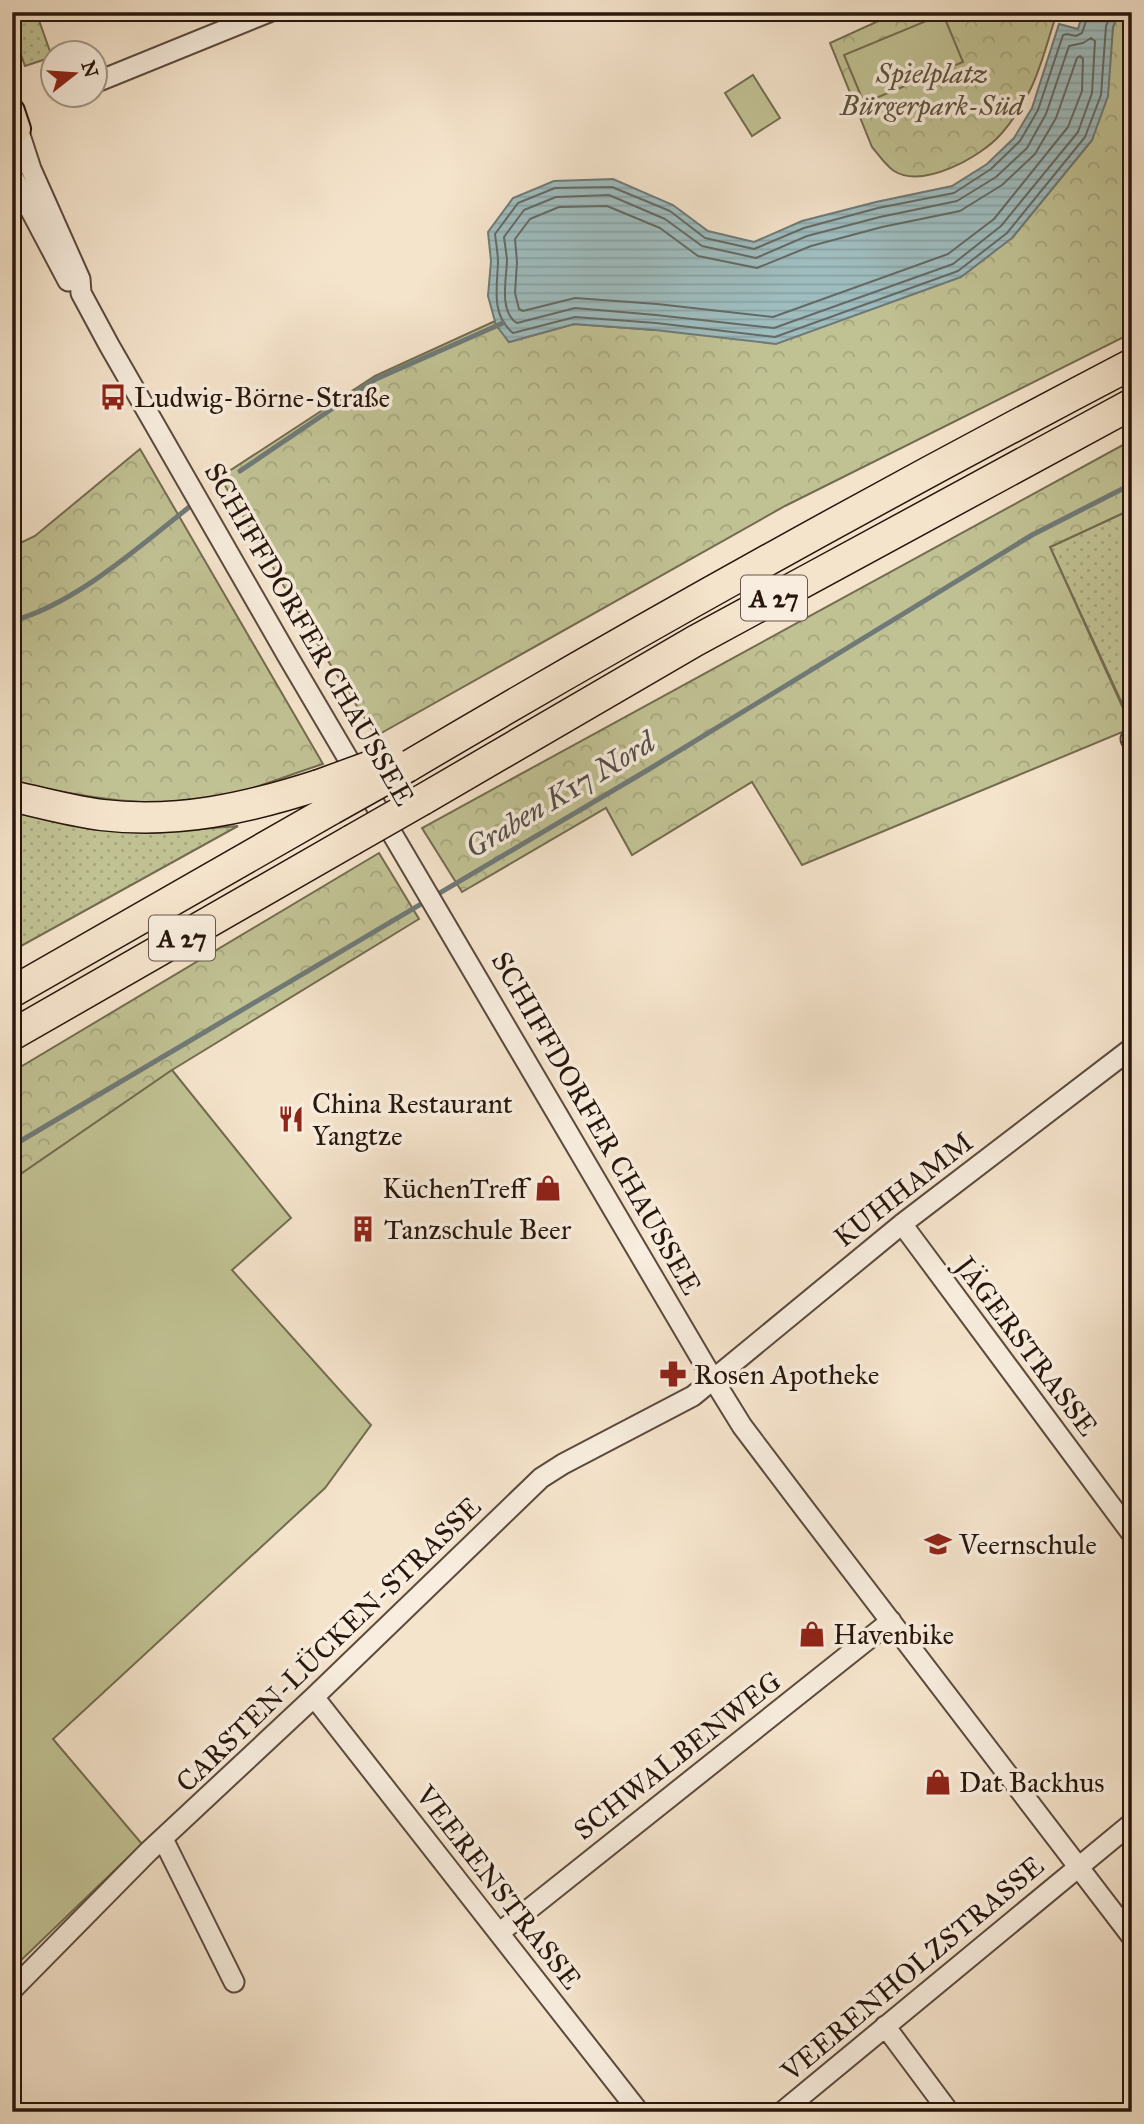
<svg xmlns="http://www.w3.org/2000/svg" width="1144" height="2124" viewBox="0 0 1144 2124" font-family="'IM FELL Great Primer',serif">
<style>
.grass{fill:url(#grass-dots);stroke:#746c50;stroke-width:2}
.forest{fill:url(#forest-crowns);stroke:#746c50;stroke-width:2}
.pitch{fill:#c1c294;stroke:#746c50;stroke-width:2}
.water{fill:url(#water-rules);stroke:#6f7a78;stroke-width:2}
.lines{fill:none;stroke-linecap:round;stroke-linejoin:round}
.shore{stroke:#646a66;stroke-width:2}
.stream{stroke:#6f7a78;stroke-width:5}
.minor-casing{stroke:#5b4a3d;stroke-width:23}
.major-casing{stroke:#28160d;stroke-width:28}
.highway-casing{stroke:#28160d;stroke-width:33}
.minor{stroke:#f8edde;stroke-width:19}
.major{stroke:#f5e4cc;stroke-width:24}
.highway{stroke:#f5e4cc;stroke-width:30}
.highway-bridge-casing{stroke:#28160d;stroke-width:33;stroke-linecap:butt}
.highway-bridge{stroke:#f5e4cc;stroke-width:30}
.labels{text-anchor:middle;stroke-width:7;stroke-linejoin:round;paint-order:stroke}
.shield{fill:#f8edde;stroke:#66564c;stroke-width:2}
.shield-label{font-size:26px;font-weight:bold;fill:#28160d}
.park-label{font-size:28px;font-style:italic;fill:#5e523c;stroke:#f8edde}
.poi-label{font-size:28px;fill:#28160d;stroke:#f8edde;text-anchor:start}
.street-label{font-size:28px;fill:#28160d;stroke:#f8edde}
.water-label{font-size:30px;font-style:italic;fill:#52504b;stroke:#f8edde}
</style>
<defs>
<pattern id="grass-dots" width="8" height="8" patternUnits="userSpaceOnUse" patternTransform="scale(1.75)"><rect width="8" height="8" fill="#c1c294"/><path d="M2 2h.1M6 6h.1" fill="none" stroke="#a6a67e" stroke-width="1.8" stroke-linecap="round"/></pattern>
<pattern id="forest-crowns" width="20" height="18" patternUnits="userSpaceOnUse" patternTransform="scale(1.75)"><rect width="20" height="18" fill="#c1c294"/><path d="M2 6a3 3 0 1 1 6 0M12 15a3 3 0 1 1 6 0" fill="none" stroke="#a6a67e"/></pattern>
<pattern id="water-rules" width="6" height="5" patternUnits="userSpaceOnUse" patternTransform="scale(1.75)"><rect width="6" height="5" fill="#9fbdbf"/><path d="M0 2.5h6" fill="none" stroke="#89a2a3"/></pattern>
</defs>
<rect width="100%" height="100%" fill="#f5e4cc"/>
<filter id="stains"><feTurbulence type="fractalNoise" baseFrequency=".00286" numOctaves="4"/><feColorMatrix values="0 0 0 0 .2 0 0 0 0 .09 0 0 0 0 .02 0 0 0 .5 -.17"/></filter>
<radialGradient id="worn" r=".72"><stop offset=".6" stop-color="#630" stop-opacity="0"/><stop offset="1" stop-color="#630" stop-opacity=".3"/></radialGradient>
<path class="grass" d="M12 12H36L52 57 25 66 12 29Z
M1132 509V725L1050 547Z
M12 811 65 822 152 833 238 826 12 951Z"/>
<path class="forest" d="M898 12H1049L1054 22C1046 46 1040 72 1028 94 1021 107 1011 123 1001 134 981 157 923 189 894 171 885 165 879 155 872 147L830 43Z
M1119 12H1132V333L785 506 376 736 323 653 220 477 375 376 495 321 509 342 574 324 655 330 1012 238 1092 140 1110 52 1113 27Z
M1132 440V509L1050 547 1132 728 802 865 752 782 632 855 606 808 462 892 422 828Z
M140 449 323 764C291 774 258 788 226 796 156 811 80 797 12 781V547L35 536Z
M379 853 419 919 172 1070 12 1180V1072Z"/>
<path class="pitch" d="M943 14 963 62 864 103 844 55Z
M753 75 780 118 752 136 725 93Z
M172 1070 291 1218 232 1270 371 1425 325 1488 53 1739 142 1844 12 1969V1180Z"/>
<path class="water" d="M1083 12H1119L1113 27 1108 96 1092 140 1012 238 961 277 776 344 655 330 574 324 509 342 496 325 488 296 491 261 488 232 513 198 554 181 613 179 673 205 708 231 754 242 802 221 876 202 952 186 987 164 1014 138 1032 108 1059 24 1078 29Z"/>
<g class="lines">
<path class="shore" d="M1089 12 1082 33 1076 36 1067 34 1063 35 1038 110 1020 141 991 169 954 193 878 208 804 228 754 249 705 238 670 211 612 187 555 188 518 203 495 234C496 243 498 253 498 263 497 288 491 315 513 333L575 317 656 323 775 337 958 271 1007 233 1085 137 1101 95 1106 26 1112 12
M1091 38 1095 41 1092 93 1078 132 1001 226 953 264 774 328 656 315 575 308 517 323C498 311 507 278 507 259 506 252 505 244 504 237L524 210 556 197 609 195 665 219 702 246 756 258 807 236 880 217 957 201 996 177 1027 148 1046 114 1069 46 1083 43Z
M1080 56 1083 59 1082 91 1068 127 994 219 948 254 773 317 657 304 575 298 523 311 519 309 515 293 517 262 515 239 530 219 559 207 607 206 660 228 698 256 757 268 811 246 882 227 960 211 1002 185 1035 154 1056 118 1077 58Z"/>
<path class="stream" d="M240 471 376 379 503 323
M12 621C76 604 141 545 193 504
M12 1146 646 771 1032 535 1132 484"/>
<g class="minor-casing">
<path id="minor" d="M94 83 269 12
M18 129 31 169 80 279 81 293 109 345 287 655 713 1379 742 1426 804 1508 1132 1937
M12 175 68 281
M1131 739 1132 741
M902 1224 1132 1534
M314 1697 639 2112
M163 1839 234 1982
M499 1933 891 1621
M12 1990 148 1852 314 1697 541 1478 563 1464 693 1396 902 1224 1132 1048
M885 2026 949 2112
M782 2112 1132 1823"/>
</g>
<g class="major-casing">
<path id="major" d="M12 111 18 129 12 131"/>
</g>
<g class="highway-casing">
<path id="highway" d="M407 767C645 626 887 492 1132 364
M12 796C42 803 71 811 102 815 177 824 248 808 319 785
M422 800 695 641 1132 404
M12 992 332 809
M12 1035 352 840"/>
</g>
<use href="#minor" class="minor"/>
<use href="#major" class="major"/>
<use href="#highway" class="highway"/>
<g class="highway-bridge-casing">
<path id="highway-bridge" d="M319 785 390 759
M332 809 407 767
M352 840 422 800"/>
</g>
<use href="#highway-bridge" class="highway-bridge"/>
</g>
<defs>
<g id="bus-bare" transform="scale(2.1)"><path d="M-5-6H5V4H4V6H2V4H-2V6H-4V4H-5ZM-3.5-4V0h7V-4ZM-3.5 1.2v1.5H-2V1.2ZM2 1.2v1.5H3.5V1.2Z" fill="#8f2418" stroke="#f8edde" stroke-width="2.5" paint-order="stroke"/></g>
<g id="restaurant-bare" transform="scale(2.1)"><path d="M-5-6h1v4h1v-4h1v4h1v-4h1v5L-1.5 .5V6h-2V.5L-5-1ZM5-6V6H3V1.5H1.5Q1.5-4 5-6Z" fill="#8f2418" stroke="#f8edde" stroke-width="2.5" paint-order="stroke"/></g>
<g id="shop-bare" transform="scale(2.1)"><path d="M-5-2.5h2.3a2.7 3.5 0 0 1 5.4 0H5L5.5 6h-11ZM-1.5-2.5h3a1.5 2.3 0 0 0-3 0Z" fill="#8f2418" stroke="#f8edde" stroke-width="2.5" paint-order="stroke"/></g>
<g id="building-bare" transform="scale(2.1)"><path d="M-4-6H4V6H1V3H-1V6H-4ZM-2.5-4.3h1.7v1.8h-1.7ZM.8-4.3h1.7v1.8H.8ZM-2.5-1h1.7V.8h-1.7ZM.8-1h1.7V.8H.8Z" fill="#8f2418" stroke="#f8edde" stroke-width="2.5" paint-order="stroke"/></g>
<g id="pharmacy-bare" transform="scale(2.1)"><path d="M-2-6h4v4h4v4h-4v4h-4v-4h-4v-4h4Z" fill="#8f2418" stroke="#f8edde" stroke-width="2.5" paint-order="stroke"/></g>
<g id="school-bare" transform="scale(2.1)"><path d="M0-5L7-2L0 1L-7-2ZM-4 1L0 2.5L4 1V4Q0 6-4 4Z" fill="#8f2418" stroke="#f8edde" stroke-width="2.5" paint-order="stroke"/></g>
</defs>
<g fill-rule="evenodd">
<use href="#bus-bare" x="113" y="397"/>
<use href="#restaurant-bare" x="291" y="1119"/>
<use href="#shop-bare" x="548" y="1188"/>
<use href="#building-bare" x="363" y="1229"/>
<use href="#pharmacy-bare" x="673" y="1374"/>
<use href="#school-bare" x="938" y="1544"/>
<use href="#shop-bare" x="812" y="1634"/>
<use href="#shop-bare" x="938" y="1782"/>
</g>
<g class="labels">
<g class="shield">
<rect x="741" y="575.5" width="66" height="45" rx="5"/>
<rect x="149" y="915.5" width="66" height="45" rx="5"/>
</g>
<g class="shield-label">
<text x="774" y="607">A 27</text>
<text x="182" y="947">A 27</text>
</g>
<g class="park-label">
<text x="932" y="83">Spielplatz<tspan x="932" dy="32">Bürgerpark-Süd</tspan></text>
</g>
<g class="poi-label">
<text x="134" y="407">Ludwig-Börne-Straße</text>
<text x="312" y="1113">China Restaurant<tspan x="312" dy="32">Yangtze</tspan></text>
<text x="527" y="1198" text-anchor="end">KüchenTreff</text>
<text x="384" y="1239">Tanzschule Beer</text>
<text x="694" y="1384">Rosen Apotheke</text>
<text x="959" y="1554">Veernschule</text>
<text x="833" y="1644">Havenbike</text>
<text x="959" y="1792">Dat Backhus</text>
</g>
<g class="street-label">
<text transform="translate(310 634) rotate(60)" y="10">SCHIFFDORFER CHAUSSEE</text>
<text transform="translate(597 1123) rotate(60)" y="10">SCHIFFDORFER CHAUSSEE</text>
<text transform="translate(903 1189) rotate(-38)" y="10">KUHHAMM</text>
<text transform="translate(1027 1346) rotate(53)" y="10">JÄGERSTRASSE</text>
<text transform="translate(328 1644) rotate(-44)" y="10">CARSTEN-LÜCKEN-STRASSE</text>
<text transform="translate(677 1755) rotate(-38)" y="10">SCHWALBENWEG</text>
<text transform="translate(499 1887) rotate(52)" y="10">VEERENSTRASSE</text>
<text transform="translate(912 1968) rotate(-40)" y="10">VEERENHOLZSTRASSE</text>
</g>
<g class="water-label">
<text transform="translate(560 795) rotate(-31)" y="10">Graben K17 Nord</text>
</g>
</g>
<rect width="1144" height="2124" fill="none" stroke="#f5e4cc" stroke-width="42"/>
<rect x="14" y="14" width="1116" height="2096" fill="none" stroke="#28160d" stroke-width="3.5"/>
<rect x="21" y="21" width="1102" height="2082" fill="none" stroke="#28160d" stroke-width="2"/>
<g transform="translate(74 74) rotate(73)"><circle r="33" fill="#f8edde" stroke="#a5978a" stroke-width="2"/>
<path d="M0-5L12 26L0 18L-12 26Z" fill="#8f2418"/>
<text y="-10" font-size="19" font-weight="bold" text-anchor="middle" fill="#28160d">N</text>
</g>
<rect width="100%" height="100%" filter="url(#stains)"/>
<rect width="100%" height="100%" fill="url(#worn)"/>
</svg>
